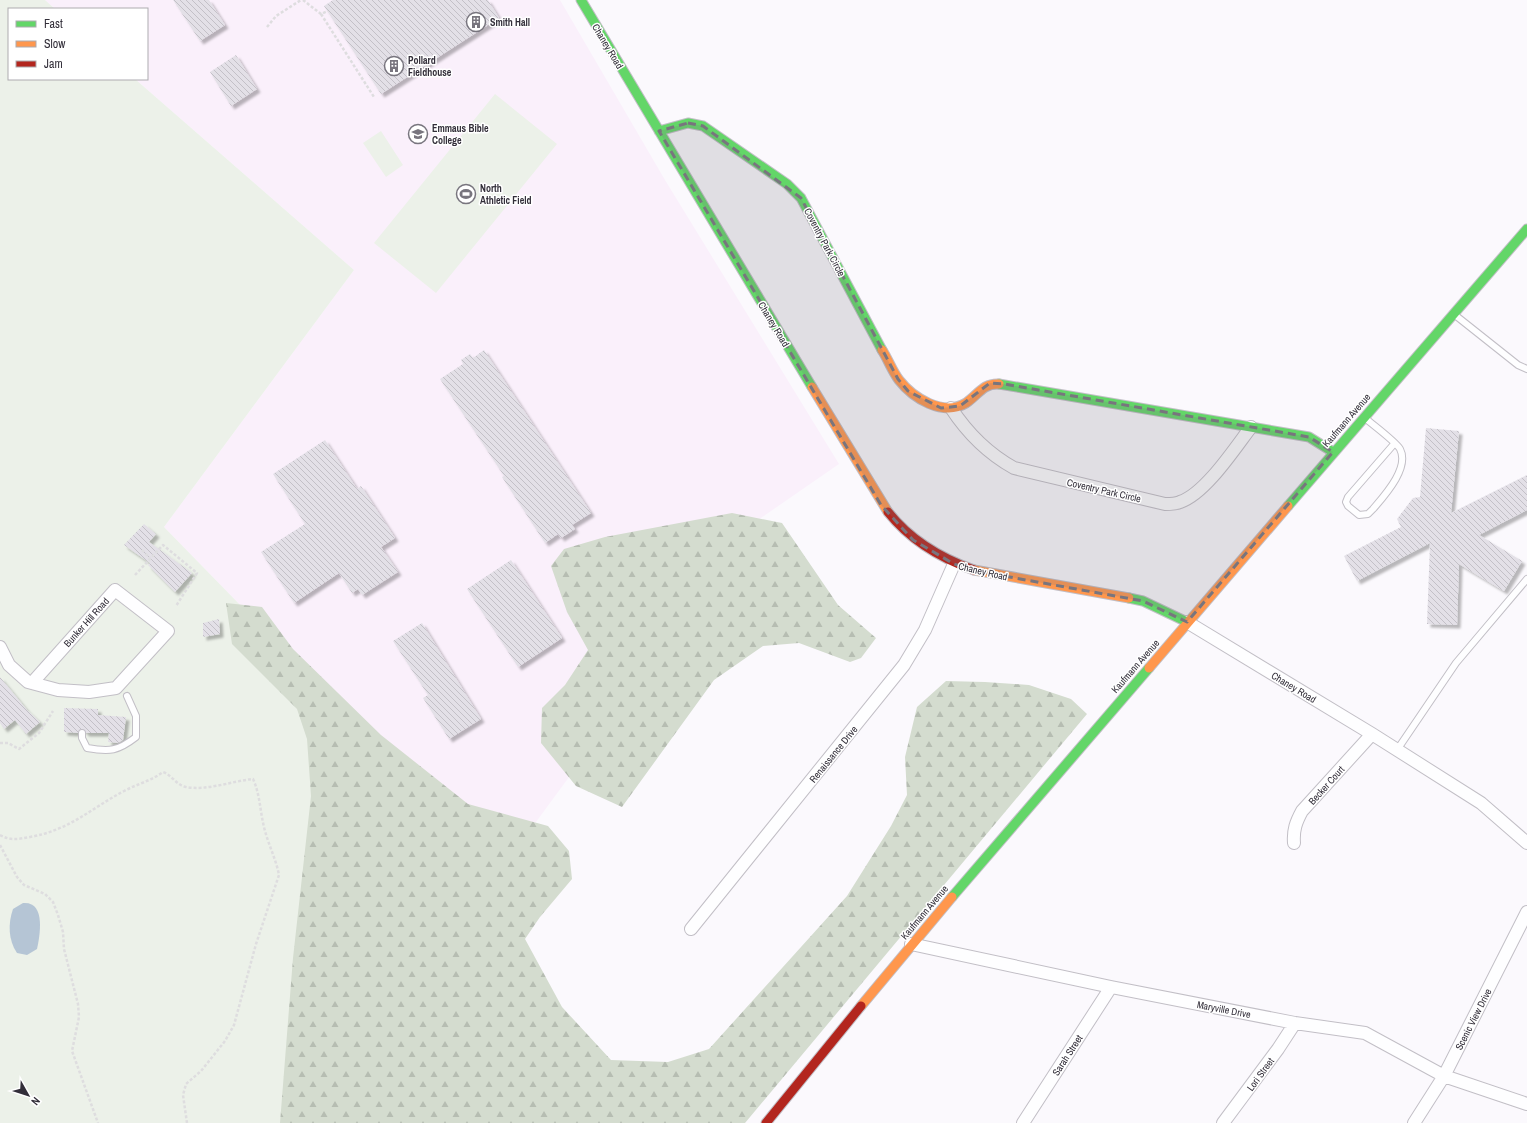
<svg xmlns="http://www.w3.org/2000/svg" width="1527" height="1123" viewBox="0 0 1527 1123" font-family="'Archivo Narrow',sans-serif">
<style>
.education{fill:#faf0fb}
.green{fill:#ecf1e9}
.forest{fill:url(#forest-firs)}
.water{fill:#b5c5d5}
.building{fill:url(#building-back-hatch);filter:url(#shadow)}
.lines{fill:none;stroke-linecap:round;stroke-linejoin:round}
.lane-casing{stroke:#c2bfc6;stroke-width:8}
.street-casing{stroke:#c2bfc6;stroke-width:14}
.fast-casing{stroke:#c2bfc6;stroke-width:11}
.slow-casing{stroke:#c2bfc6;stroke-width:11}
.jam-casing{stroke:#c2bfc6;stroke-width:11}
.path{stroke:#dedddf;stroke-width:2.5;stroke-dasharray:3 2;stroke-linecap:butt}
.lane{stroke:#fefeff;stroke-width:6}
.street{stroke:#fefeff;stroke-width:12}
.fast{stroke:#63d668;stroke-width:9}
.slow{stroke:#ff974d;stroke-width:9}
.jam{stroke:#b3261e;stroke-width:9}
.marked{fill:#78757e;fill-opacity:0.2;stroke:#78757e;stroke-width:3;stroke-dasharray:8 5;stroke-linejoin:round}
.labels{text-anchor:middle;stroke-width:3;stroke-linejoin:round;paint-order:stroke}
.poi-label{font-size:10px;font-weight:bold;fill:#322e39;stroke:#fff;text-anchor:start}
.street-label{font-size:10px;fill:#322e39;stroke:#fff}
</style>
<defs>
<pattern id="forest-firs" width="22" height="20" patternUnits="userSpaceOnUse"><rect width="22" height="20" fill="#d4dccf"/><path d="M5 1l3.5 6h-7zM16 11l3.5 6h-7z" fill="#b6bdb2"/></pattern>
<pattern id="building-back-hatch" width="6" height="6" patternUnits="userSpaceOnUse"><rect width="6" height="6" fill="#e3e0e7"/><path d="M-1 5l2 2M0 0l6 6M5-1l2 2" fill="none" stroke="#c3c0c7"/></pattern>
<filter id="shadow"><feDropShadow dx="3.5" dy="3.5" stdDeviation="1" flood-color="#0004"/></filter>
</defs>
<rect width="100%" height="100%" fill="#fbf9fd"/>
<path class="education" d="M45 0H560L665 180 839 464 758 520 500 871 164 527 354 270 135 79H147V9H55Z"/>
<path class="green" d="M0 0H45L55 9H9V79H135L354 270 164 527 500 871 435 1123H0Z
M495 94 557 144 436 293 374 243Z
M381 131 403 165 386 177 363 143Z"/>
<path class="forest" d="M732 513 782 523 838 605 876 638 861 658 850 662 799 643 763 646 714 680 622 807 576 786 541 743 542 708 565 685 588 650 567 612 551 566 564 549 605 537Z
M226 603 262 607 293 649 381 735 468 804 548 826 569 851 572 879 540 917 525 939 562 1007 611 1060 668 1062 709 1049 847 896 891 826 907 795 905 757 917 707 946 681 985 682 1029 685 1071 699 1087 714 745 1123H280L293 958 311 796 307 739 297 709 232 644Z"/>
<path class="water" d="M23 903C46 901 40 935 37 949L27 955 17 953C8 940 8 923 13 909Z"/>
<path class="building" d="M173 0H209L225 25 200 41Z
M333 0H488L499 18 381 94 324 6Z
M236 55 257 89 231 106 210 72Z
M484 350 591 513 572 525 575 529 561 538 558 534 545 543 502 477 504 476 440 379 463 364 461 360 470 354 473 358Z
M1426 428 1459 431 1451 513 1527 475V510L1479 535 1522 561 1504 591 1459 564 1457 625 1427 624 1430 543 1357 581 1344 556 1401 527 1397 519 1413 498 1420 497Z
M325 440 357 489 361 486 395 538 381 547 398 572 362 595 358 589 352 593 339 573 294 603 261 552 305 524 273 474Z
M144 524 156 534 149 542 192 573 175 592 148 565 150 563 124 545Z
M511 560 562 638 518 667 467 589Z
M219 619 220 634 203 637V623Z
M422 623 481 719 449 739 423 698 428 695 393 641Z
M0 677 27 710 40 722 26 734 15 720 4 729 0 723Z
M64 708 98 709V715L126 717 123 740 118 743 108 742 109 733H86L82 729 78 733 64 732Z"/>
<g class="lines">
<g class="lane-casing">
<path id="lane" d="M1455 315 1518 365 1527 369
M1365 418C1373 425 1395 441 1400 449 1410 468 1384 496 1373 509L1368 514 1359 515 1348 506 1346 502 1348 497 1394 444
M82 733V738L87 748C110 752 118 751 136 737V716L127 696
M1397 750 1456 663 1527 579"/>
</g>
<g class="street-casing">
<path id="street" d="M951 408C968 434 987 453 1014 468L1165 504C1170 504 1176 504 1180 502 1205 494 1235 448 1251 427
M1187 622 1372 734 1481 803 1527 843
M0 647 9 665 28 682 58 690 89 692 116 688 168 631 115 590 32 683
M1294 843C1293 830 1296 822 1302 811L1372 734
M691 929 904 665 925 630 954 564
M911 944 1111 987 1295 1023 1365 1033 1444 1076 1527 1104
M1023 1123 1111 987
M1223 1123 1278 1049 1295 1023
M1414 1123 1444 1076 1527 912"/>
</g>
<g class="fast-casing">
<path id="fast" d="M581 0 812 387
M659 131 688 123 703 126 787 184 801 198 882 350
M999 384 1309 437 1333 452
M1288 506 1527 229
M1129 598 1143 601 1187 622
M952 897 1149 668"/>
</g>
<g class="slow-casing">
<path id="slow" d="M882 350C888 359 892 371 899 380 913 398 943 417 966 403 978 395 983 383 999 384
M812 387 888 512
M974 570 1129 598
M1149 668 1288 506
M861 1006 952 897"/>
</g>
<g class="jam-casing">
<path id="jam" d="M888 512C911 541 940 558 974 570
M766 1123 861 1006"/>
</g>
<path class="path" d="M303 0 321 14 328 11
M321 14 374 97
M267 27 276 16 301 0
M142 550 150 558
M135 575 163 545 197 573 176 606
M0 743H8L19 749 39 733 53 711
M0 835C10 841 19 839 30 837 70 830 90 809 124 791 137 784 151 781 163 772 172 775 176 785 186 787 207 791 232 781 253 779 260 794 260 811 264 827 268 844 276 859 279 875L256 944 234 1025 225 1041 201 1071 186 1084 183 1095 187 1123
M0 845 17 877 24 885 45 894 53 902 58 915 63 932 64 949 78 1004 79 1017 72 1051 98 1123"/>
<use href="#lane" class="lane"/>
<use href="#street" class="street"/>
<use href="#fast" class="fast"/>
<use href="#slow" class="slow"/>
<use href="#jam" class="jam"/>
</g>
<path class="marked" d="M688 123 703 126 801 198 898 379 908 391 941 408 960 406 990 383 1004 384 1309 437 1333 452 1187 622 1143 601 976 571 954 564 913 540 881 505 659 131Z"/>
<defs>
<g id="building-ring" transform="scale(1)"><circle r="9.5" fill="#fff" stroke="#78757e" stroke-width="1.5"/><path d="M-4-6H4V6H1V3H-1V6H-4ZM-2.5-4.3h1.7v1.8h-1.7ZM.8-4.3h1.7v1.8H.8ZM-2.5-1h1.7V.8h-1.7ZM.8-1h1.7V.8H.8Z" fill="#78757e"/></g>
<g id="university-ring" transform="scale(1)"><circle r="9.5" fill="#fff" stroke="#78757e" stroke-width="1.5"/><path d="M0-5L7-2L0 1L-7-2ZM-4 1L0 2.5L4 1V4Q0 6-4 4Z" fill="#78757e"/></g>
<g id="stadium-ring" transform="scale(1)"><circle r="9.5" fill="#fff" stroke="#78757e" stroke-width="1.5"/><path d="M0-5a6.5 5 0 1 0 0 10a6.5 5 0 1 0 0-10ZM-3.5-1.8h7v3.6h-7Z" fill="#78757e"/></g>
</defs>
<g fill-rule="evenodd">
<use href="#building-ring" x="476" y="22"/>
<use href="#building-ring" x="394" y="66"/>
<use href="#university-ring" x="418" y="134"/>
<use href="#stadium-ring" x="466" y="194"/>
</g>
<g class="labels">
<g class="poi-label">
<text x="490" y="26">Smith Hall</text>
<text x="408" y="64">Pollard<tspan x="408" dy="12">Fieldhouse</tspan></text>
<text x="432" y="132">Emmaus Bible<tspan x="432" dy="12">College</tspan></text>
<text x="480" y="192">North<tspan x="480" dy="12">Athletic Field</tspan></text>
</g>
<g class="street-label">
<text transform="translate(608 46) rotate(59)" y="4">Chaney Road</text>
<text transform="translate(825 242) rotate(62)" y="4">Coventry Park Circle</text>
<text transform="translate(774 324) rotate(59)" y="4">Chaney Road</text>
<text transform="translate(1346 420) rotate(-49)" y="4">Kaufmann Avenue</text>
<text transform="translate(1104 490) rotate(13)" y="4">Coventry Park Circle</text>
<text transform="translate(983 571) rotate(13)" y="4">Chaney Road</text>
<text transform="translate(86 622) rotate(-48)" y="4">Bunker Hill Road</text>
<text transform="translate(1135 666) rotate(-49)" y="4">Kaufmann Avenue</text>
<text transform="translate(1294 687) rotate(31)" y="4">Chaney Road</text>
<text transform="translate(833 754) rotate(-51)" y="4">Renaissance Drive</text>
<text transform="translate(1326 785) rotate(-48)" y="4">Becker Court</text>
<text transform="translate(924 912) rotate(-50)" y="4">Kaufmann Avenue</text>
<text transform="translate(1224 1009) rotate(11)" y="4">Maryville Drive</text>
<text transform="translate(1473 1019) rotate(-63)" y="4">Scenic View Drive</text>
<text transform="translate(1067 1055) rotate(-57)" y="4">Sarah Street</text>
<text transform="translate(1260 1074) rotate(-54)" y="4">Lori Street</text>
</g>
</g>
<rect x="8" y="8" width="140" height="72" fill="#ffffff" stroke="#adabb0"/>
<rect x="16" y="21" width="20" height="6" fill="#63d668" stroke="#adabb0"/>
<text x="44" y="28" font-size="12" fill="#322e39">Fast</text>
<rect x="16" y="41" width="20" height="6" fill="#ff974d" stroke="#adabb0"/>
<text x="44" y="48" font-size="12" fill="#322e39">Slow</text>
<rect x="16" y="61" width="20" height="6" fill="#b3261e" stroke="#adabb0"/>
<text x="44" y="68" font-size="12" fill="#322e39">Jam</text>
<g transform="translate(28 1095) rotate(129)" stroke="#ffffff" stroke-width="3" paint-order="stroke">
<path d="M0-3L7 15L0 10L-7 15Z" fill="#322e39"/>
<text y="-6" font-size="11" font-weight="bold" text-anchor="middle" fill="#322e39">N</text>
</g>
</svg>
